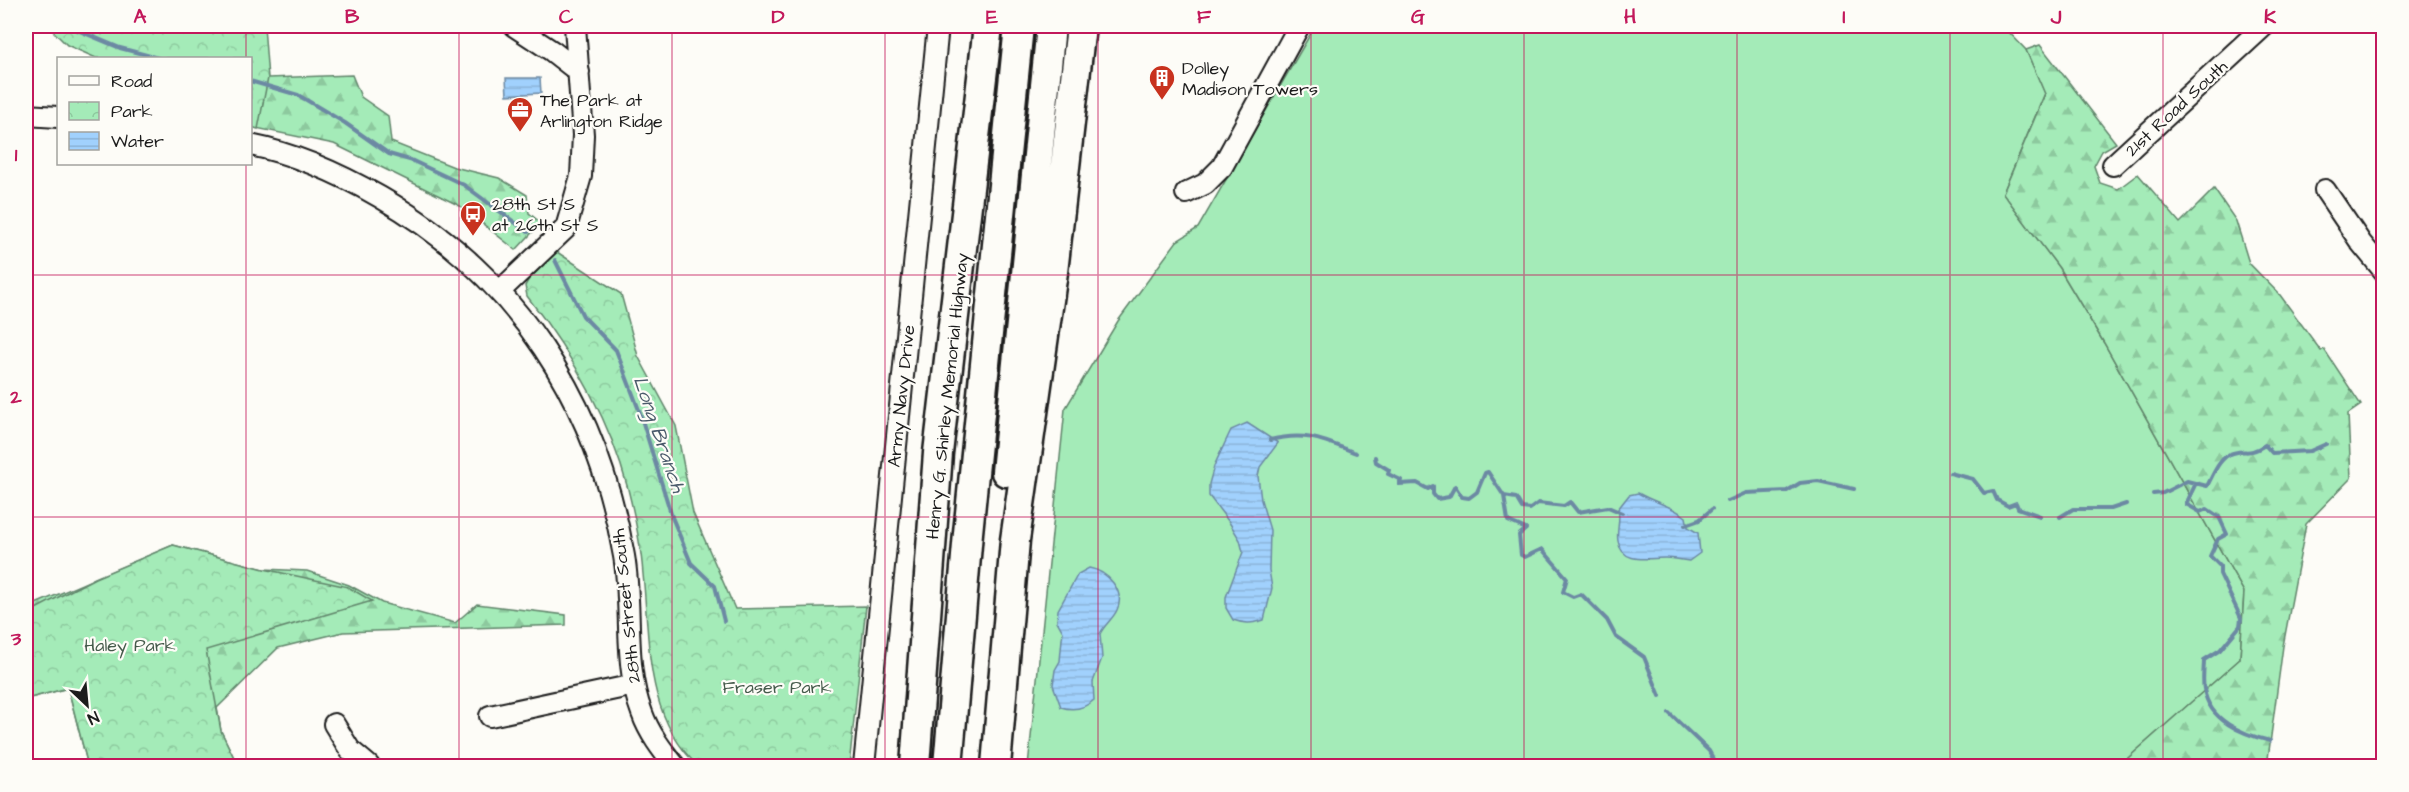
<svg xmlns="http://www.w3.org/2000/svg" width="2409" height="792" viewBox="0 0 2409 792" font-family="'Architects Daughter',sans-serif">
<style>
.grass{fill:#a4ebb8;stroke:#60846a;stroke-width:1.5}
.forest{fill:url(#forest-firs);stroke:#60846a;stroke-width:1.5}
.park{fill:url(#park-crowns);stroke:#60846a;stroke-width:1.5}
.water{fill:url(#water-rules);stroke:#6c89a3;stroke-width:1.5}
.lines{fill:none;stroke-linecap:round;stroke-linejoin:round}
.stream{stroke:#6c89a3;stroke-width:4}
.minor-casing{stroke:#1c1c1c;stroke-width:24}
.highway-casing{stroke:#1c1c1c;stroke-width:33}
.minor{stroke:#fdfcf7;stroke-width:20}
.highway{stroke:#fdfcf7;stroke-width:28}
.grid{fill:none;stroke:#c2185b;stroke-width:1.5;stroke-opacity:0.55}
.labels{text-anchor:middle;stroke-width:4.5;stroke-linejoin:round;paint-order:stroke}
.poi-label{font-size:18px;fill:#1c1c1c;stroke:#fdfcf7;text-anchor:start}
.street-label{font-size:18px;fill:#1c1c1c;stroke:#fdfcf7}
.park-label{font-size:18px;fill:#455a4b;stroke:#fdfcf7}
.water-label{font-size:20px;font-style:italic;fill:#4b5b6b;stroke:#fdfcf7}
.neatline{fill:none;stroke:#c2185b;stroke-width:2}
.grid-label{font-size:20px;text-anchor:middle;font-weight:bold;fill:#c2185b}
</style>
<defs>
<pattern id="forest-firs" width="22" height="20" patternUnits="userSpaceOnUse" patternTransform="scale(1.5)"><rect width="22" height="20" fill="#a4ebb8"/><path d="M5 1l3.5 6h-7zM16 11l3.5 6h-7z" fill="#8dc99e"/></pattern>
<pattern id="park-crowns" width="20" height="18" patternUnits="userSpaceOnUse" patternTransform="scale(1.5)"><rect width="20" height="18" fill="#a4ebb8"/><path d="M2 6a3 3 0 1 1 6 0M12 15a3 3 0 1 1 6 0" fill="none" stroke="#8dc99e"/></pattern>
<pattern id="water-rules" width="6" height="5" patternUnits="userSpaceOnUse" patternTransform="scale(1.5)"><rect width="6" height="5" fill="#a1d1fd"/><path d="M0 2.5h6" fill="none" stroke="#8ab3d8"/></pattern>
</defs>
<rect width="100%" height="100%" fill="#fdfcf7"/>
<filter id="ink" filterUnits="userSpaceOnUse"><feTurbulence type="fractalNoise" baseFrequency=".0167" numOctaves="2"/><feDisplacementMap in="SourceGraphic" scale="12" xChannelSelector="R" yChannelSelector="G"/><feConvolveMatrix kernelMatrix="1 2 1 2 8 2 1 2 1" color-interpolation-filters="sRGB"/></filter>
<g filter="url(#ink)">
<path class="grass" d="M1315 26H2003L2026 50 2045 93 2003 193 2059 268 2104 343 2244 592 2240 659 2119 766H1028L1065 409 1118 321 1177 241 1198 228Z"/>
<path class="forest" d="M2040 45 2116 143 2102 151 2094 166 2100 183 2118 189 2138 174 2180 223 2214 189 2236 221 2249 263 2280 295 2321 351 2324 349 2361 405 2348 414 2351 478 2306 524 2283 646 2267 766H2119L2240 659 2244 592 2104 343 2059 268 2003 193 2045 94 2026 50Z
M250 63 268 78 352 75 361 97 388 116 391 142 454 167 499 178 527 195 529 213 541 223 516 250 460 206 334 144 251 127Z
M173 545 264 569 307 571 349 585 382 603 455 623 477 604 566 615V625L343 632 278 648 217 708 221 731 238 766H88L68 688 26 699V608Z"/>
<path class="park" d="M48 26H264L268 78 258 129 251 127 250 58H96L67 45Z
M557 252 621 294 638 356 676 426 693 513 735 609 866 606 849 766H698C644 716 650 641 643 574 641 545 635 517 628 489 609 417 572 354 527 296L525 286 529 279Z
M173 545 264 569 348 587 372 601 206 650 221 731 238 766H88L68 688 26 699V614L95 578Z"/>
<path class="water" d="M506 78H540L541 93 507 95Z
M1247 423 1278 443 1260 467 1258 476 1261 500 1270 530 1269 570 1272 588 1264 620C1252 624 1244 624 1233 620L1226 608V597L1243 552 1240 540 1229 522 1209 496V484L1214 466 1231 430Z
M1638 493C1655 503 1671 505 1686 517L1688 527 1698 533 1700 553 1689 561C1681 560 1673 558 1665 558 1648 558 1622 565 1618 541 1616 530 1621 520 1618 509L1629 495Z
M1089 568C1107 571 1126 591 1117 610 1113 619 1104 625 1100 634L1102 658 1093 682 1094 700C1084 709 1074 711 1061 707L1053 685 1055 670 1060 661 1062 639 1063 632 1057 621 1058 610 1078 574Z"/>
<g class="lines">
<path class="stream" d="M72 26 77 30 120 48 158 58
M250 81 298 95 345 123 389 154 413 161 464 185 528 232
M555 260 583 316 616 350 639 410 672 517 691 563 715 586 724 621
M1270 440C1306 431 1323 440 1356 453
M1375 457 1376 462 1389 470 1388 474 1401 480 1399 484 1417 483 1428 489 1433 486V494L1437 499 1449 497 1455 486 1462 497 1469 498 1477 492 1485 473 1488 472 1504 496 1516 498 1522 508 1530 509 1538 503 1564 506 1570 502 1578 512 1608 507 1622 513
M1950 473 1973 479 1984 493 1993 491 1997 500 2008 506 2016 503 2018 508 2040 516
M2196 483 2186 504 2200 512 2207 509 2219 517 2227 534 2218 539 2210 556 2220 566V574L2241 618 2240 626 2220 650 2204 660C2204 669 2202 680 2204 689 2209 721 2242 734 2270 741
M2153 494 2163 493 2187 481 2207 486C2213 475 2220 456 2233 453 2249 449 2247 456 2265 445L2272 453 2310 451 2326 444
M1504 496 1508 521 1526 529 1519 535 1521 555 1525 557 1542 549 1567 578 1563 592 1573 597 1581 594 1607 620 1616 637 1644 657 1660 696
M1728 501 1746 493 1787 491 1800 483 1818 481 1854 489
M2060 517 2073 509H2111L2126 504
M1685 525 1699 520 1712 509
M1669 713 1709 751 1717 766"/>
<g class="minor-casing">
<path id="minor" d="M514 26 552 51 579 72
M26 115 58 117
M250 145C296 154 340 174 380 197 517 276 597 401 624 556 633 607 623 665 642 713 649 733 662 750 675 766
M2113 165 2264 26
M2325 190 2361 243 2384 271
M1186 193 1205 184 1222 167 1299 26
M500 291 566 228 581 176 583 135 575 26
M490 716 634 685
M334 724 350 750 369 766
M864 766 938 26"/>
</g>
<g class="highway-casing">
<path id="highway" d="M1006 472 1051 26
M915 766 938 453 988 26
M948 766 968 533 1019 26
M996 766 1015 540 1053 272 1081 26"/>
</g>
<use href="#minor" class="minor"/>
<use href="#highway" class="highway"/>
</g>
</g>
<path class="grid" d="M246 26V58M459 26V766M672 26V766M885 26V766M1098 26V766M1311 26V766M1524 26V766M1737 26V766M1950 26V766M2163 26V766M246 164V766M26 275H2384M26 517H2384"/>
<defs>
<g id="building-pin" transform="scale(1.35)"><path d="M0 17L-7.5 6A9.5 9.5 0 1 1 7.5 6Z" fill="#c8321e" stroke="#fdfcf7"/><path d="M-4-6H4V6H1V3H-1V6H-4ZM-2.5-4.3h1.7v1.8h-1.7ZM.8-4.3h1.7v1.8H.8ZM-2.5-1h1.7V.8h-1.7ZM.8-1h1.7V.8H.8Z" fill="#fff"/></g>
<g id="office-pin" transform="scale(1.35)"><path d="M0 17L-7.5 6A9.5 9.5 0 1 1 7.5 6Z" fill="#c8321e" stroke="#fdfcf7"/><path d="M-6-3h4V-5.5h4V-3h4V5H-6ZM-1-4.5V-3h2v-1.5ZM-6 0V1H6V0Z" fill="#fff"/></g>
<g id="bus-pin" transform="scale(1.35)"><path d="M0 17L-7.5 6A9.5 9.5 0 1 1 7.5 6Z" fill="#c8321e" stroke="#fdfcf7"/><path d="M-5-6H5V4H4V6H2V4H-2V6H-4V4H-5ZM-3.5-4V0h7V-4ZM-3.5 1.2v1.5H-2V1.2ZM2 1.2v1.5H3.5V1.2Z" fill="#fff"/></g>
</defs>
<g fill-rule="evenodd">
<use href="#building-pin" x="1162" y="78"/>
<use href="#office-pin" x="520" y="110"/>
<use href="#bus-pin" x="473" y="214"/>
</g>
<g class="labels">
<g class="poi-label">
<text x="1182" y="74">Dolley<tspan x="1182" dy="21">Madison Towers</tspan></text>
<text x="540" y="106">The Park at<tspan x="540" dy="21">Arlington Ridge</tspan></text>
<text x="492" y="210">28th St S<tspan x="492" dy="21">at 26th St S</tspan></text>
</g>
<g class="street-label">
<text transform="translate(2176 108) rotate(-43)" y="6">21st Road South</text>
<text transform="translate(901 396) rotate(-84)" y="6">Army Navy Drive</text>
<text transform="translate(947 396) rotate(-84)" y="6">Henry G. Shirley Memorial Highway</text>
<text transform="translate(626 606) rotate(-96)" y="6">28th Street South</text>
</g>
<g class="park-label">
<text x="130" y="651">Haley Park</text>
<text x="777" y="693">Fraser Park</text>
</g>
<g class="water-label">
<text transform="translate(660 434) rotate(71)" y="7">Long Branch</text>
</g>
</g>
<rect width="2409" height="792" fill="none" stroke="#fdfcf7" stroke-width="66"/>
<rect x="57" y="57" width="195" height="108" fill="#fdfcf7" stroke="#a3a29f" stroke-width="1.5"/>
<rect x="69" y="76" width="30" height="9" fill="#fdfcf7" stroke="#a3a29f" stroke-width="1.5"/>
<text x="111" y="87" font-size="18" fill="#1c1c1c">Road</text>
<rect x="69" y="102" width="30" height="18" fill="url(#park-crowns)" stroke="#a3a29f" stroke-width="1.5"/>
<text x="111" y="117" font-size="18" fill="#1c1c1c">Park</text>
<rect x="69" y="132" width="30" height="18" fill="url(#water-rules)" stroke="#a3a29f" stroke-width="1.5"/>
<text x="111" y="147" font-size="18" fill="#1c1c1c">Water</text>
<g transform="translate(87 705) rotate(154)" stroke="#fdfcf7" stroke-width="4.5" paint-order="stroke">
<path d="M0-4.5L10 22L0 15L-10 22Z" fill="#1c1c1c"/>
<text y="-9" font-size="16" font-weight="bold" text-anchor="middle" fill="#1c1c1c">N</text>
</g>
<rect x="33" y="33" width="2343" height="726" class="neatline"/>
<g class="grid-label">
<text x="140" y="23">A</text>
<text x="352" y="23">B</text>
<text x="566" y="23">C</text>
<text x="778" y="23">D</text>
<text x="992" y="23">E</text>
<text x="1204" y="23">F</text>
<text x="1418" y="23">G</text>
<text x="1630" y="23">H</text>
<text x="1844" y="23">I</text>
<text x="2056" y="23">J</text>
<text x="2270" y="23">K</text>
<text x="16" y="161">1</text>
<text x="16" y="403">2</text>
<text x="16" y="645">3</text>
</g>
</svg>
